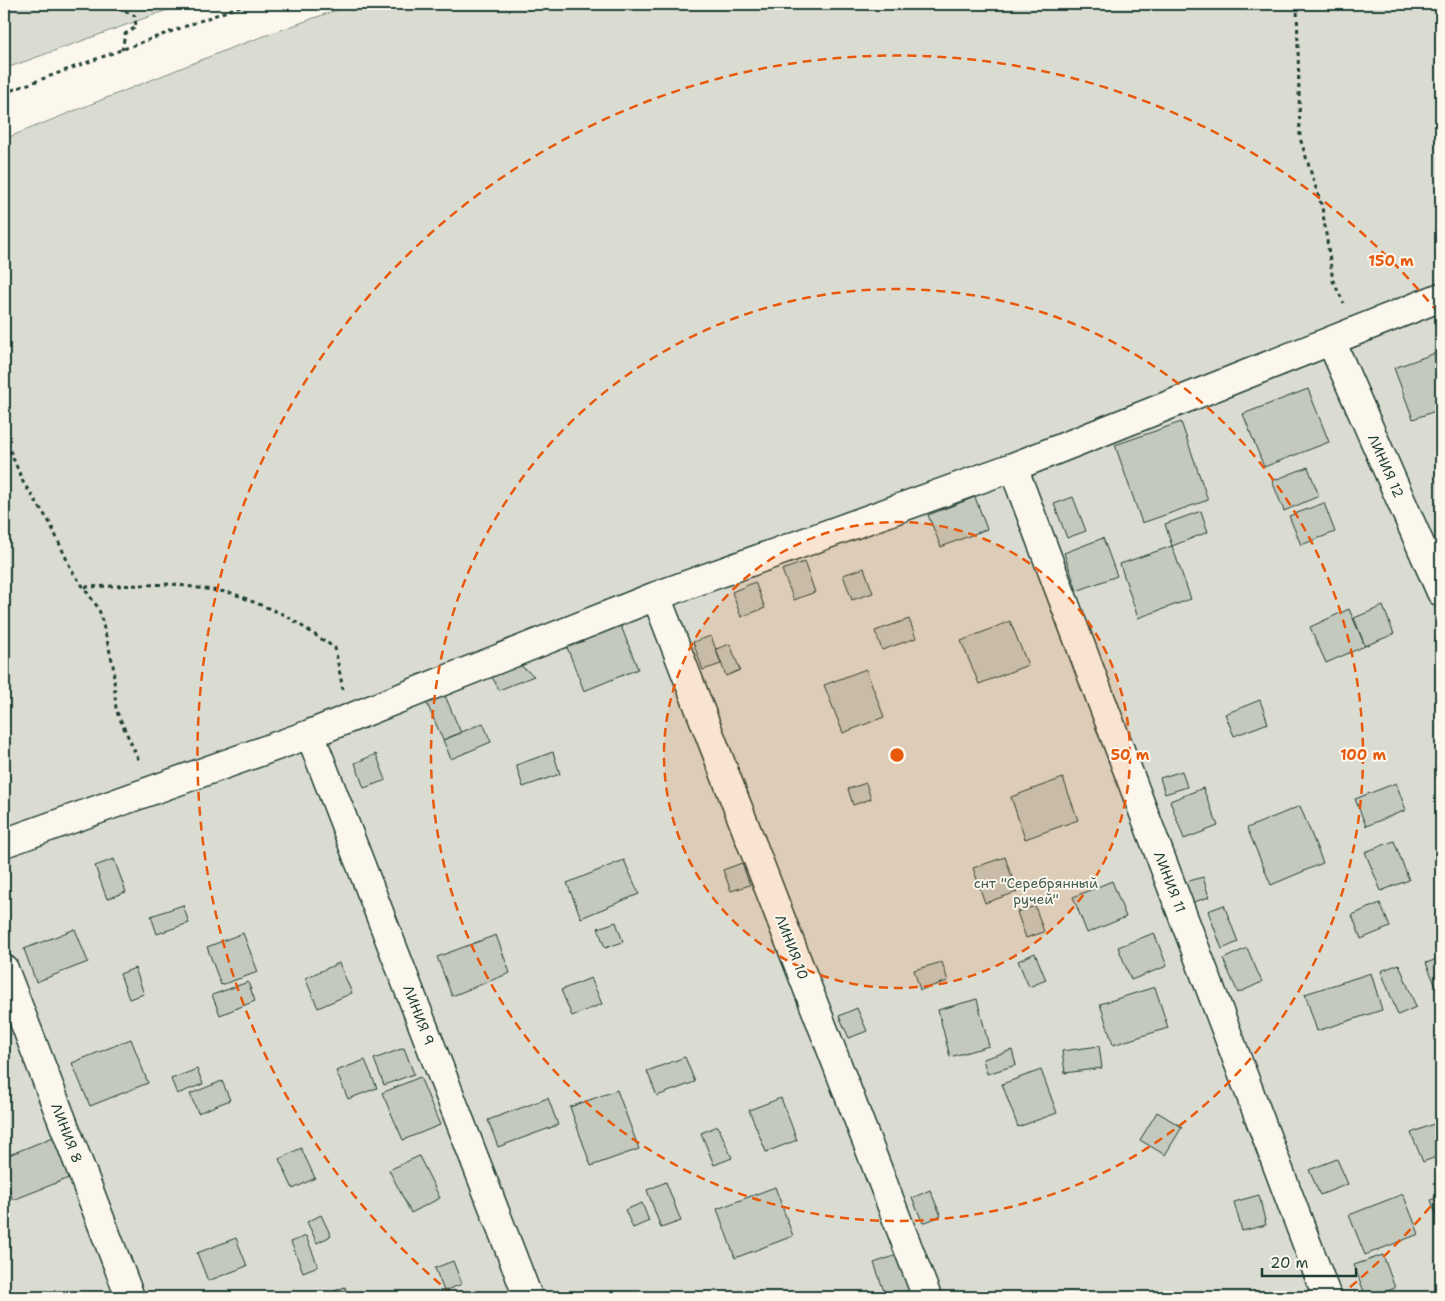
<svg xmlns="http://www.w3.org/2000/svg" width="1445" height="1301" viewBox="0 0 1445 1301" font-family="'Shantell Sans',sans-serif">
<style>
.green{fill:#dbdcd1;stroke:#7d8c82}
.building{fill:#c4c9be;stroke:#1f3d34}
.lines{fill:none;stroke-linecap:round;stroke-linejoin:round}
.minor-casing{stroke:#1f3d34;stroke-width:31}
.path{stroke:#1f3d34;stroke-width:3;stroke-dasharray:4 4;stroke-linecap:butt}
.minor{stroke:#fbf7ec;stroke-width:28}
.ring{fill:none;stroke:#e8590c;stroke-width:2.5;stroke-dasharray:9 6}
.labels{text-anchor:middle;stroke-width:4;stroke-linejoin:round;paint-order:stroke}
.street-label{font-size:14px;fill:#1f3d34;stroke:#fbf7ec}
.park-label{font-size:14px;fill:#455d53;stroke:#fbf7ec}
.centre{fill:#e8590c;stroke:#fbf7ec;stroke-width:2.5}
.ring-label{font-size:15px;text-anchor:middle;font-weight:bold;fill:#e8590c;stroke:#fbf7ec;stroke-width:4;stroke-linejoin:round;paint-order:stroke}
</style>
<rect width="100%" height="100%" fill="#fbf7ec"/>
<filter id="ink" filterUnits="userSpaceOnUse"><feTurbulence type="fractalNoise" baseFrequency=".02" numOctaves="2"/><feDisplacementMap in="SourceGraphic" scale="10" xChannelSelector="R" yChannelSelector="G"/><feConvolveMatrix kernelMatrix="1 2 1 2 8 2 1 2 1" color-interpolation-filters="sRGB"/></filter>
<g filter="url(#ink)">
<path class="green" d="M4 4H184L4 69Z
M353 4H1441V1297H4V139L231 48Z"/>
<path class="building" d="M1441 351V409L1413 419 1394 368Z
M1308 389 1329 442 1264 467 1243 414Z
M1181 422 1208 500 1142 523 1115 445Z
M1308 467 1319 496 1284 511 1272 481Z
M975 497 987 529 941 547 928 515Z
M1073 497 1086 531 1067 538 1054 504Z
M1324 503 1335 532 1301 545 1289 516Z
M1201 511 1208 532 1172 546 1165 524Z
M1103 538 1117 576 1077 591 1064 553Z
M1172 546 1191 599 1138 618 1120 564Z
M804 562 815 592 794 600 782 570Z
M864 568 873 593 852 600 843 575Z
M755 582 765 608 741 617 732 592Z
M1383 606 1394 634 1365 646 1354 618Z
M1349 609 1365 646 1326 663 1310 627Z
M909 619 916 638 882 650 875 631Z
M619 621 638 669 584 691 565 642Z
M1010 621 1028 665 979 684 961 641Z
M711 636 721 664 703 670 693 642Z
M730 644 740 670 726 676 716 649Z
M517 663 534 676 499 690 491 675Z
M866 669 884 717 843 733 824 685Z
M443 691 461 733 443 740 425 699Z
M1260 700 1268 723 1234 736 1225 714Z
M483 723 491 742 451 759 443 740Z
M553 752 560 774 523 787 516 765Z
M376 754 386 780 364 788 355 763Z
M1182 771 1187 787 1165 794 1160 778Z
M1063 778 1078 820 1025 839 1011 797Z
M866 783 871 799 853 805 848 789Z
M1396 783 1406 810 1366 826 1355 799Z
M1203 788 1218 826 1184 839 1170 801Z
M1300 806 1323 863 1271 885 1247 828Z
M1394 841 1409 880 1381 891 1365 852Z
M1005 857 1017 892 985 903 973 868Z
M114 859 126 892 107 899 95 866Z
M624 860 639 894 581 918 567 883Z
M742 863 750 885 731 891 723 870Z
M1203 877 1209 897 1185 905 1179 884Z
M1112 881 1126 917 1087 933 1073 897Z
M1380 903 1390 927 1361 939 1352 915Z
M183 905 189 923 157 934 151 916Z
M1224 905 1238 942 1222 949 1208 911Z
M1035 906 1044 932 1026 938 1017 912Z
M616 922 623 942 605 948 598 928Z
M75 929 88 962 36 982 24 949Z
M243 933 258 972 221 985 207 947Z
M1154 933 1167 966 1131 980 1118 947Z
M496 935 510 973 452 996 437 957Z
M1247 948 1262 982 1238 993 1223 959Z
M1035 953 1046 980 1029 987 1018 961Z
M1440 958 1441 996H1440L1426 963Z
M942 962 948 981 920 990 914 970Z
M339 963 352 993 318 1008 305 978Z
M1399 964 1416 1007 1398 1015 1381 971Z
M135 968 144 994 129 999 120 974Z
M1371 973 1382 1010 1317 1031 1305 994Z
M591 978 602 1004 572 1016 561 990Z
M248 982 255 1001 220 1015 212 995Z
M1155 987 1168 1028 1113 1045 1100 1004Z
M977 999 989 1046 950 1057 938 1010Z
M857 1008 867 1031 849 1038 839 1016Z
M131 1039 148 1083 90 1106 72 1063Z
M1099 1046 1102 1068 1065 1073 1062 1051Z
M404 1048 414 1074 384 1085 374 1059Z
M1012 1050 1016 1065 987 1074 983 1059Z
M685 1057 695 1082 657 1096 647 1071Z
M365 1060 377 1088 348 1099 336 1071Z
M197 1069 203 1084 177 1094 171 1079Z
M1041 1070 1057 1113 1018 1127 1002 1084Z
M420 1077 440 1125 403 1140 382 1093Z
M222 1081 230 1100 198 1113 190 1094Z
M617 1090 639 1149 591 1166 570 1107Z
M548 1098 558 1125 498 1147 488 1120Z
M781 1098 797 1140 766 1152 749 1110Z
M1157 1112 1182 1127 1165 1155 1140 1140Z
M1441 1121V1155L1423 1162 1411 1133Z
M718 1126 732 1158 714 1165 701 1133Z
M58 1135 74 1176 13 1200 4 1177V1157Z
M301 1148 315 1178 293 1189 279 1159Z
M419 1156 440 1198 411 1213 389 1170Z
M1337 1159 1348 1184 1320 1195 1309 1170Z
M666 1182 681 1221 661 1228 647 1190Z
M775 1187 793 1236 735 1258 717 1209Z
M930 1190 941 1216 923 1223 912 1198Z
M1403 1194 1419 1234 1365 1255 1349 1215Z
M1259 1195 1266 1225 1242 1231 1234 1202Z
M1441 1196V1219L1438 1220 1431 1200Z
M642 1203 649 1221 633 1228 625 1210Z
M321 1215 331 1236 317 1243 307 1222Z
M306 1236 318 1266 303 1272 291 1242Z
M236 1238 247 1266 208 1281 197 1253Z
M903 1253 918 1297H886L874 1263Z
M1383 1255 1395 1288 1371 1297H1366L1354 1265Z
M453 1261 462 1284 444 1291 435 1268Z
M345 1287 348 1297H322V1296Z"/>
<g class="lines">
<g class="minor-casing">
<path id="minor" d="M1331 341 1441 592
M1013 467 1327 1297
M656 596 927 1297
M310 734 528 1297
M4 843 310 734 656 596 1013 467 1441 297
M4 969 130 1297"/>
</g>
<path class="path" d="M111 4C116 10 127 11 135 16L136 27 125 34 122 50
M1297 4 1300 138 1322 207 1333 281 1344 303
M4 93 246 4
M4 356 8 374 4 436 23 482 50 523 72 571 99 609 113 664 116 710 140 763
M85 587 172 584 232 593 285 615 335 648 343 690"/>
<use href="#minor" class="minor"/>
</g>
</g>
<circle cx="897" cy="755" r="233" fill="#e8590c" fill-opacity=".12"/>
<g class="ring">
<circle cx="897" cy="755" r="233"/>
<circle cx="897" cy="755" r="466"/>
<path d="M1440 1195A699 699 0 0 1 1342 1294M452 1294A699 699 0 1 1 1440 315"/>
</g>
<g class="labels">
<g class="street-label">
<text transform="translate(1386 466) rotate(66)" y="5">ЛИНИЯ 12</text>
<text transform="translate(1170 882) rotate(69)" y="5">ЛИНИЯ 11</text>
<text transform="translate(792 947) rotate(69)" y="5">ЛИНИЯ 10</text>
<text transform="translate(419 1015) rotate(69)" y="5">ЛИНИЯ 9</text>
<text transform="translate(67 1133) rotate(69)" y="5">ЛИНИЯ 8</text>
</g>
<g class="park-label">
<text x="1036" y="888">снт "Серебрянный<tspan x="1036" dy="16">ручей"</tspan></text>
</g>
</g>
<circle cx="897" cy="755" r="8" class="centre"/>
<g class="ring-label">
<text x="1391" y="266">150 m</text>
<text x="1130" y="760">50 m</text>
<text x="1363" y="760">100 m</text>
</g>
<rect width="1445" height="1301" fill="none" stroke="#fbf7ec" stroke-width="20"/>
<rect x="10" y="10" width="1425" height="1281" fill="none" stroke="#1f3d34" stroke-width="2" filter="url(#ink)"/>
<path d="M1262 1268v8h94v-8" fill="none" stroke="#1f3d34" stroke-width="2.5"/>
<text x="1270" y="1268" font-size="15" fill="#1f3d34" stroke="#fbf7ec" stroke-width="4" paint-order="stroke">20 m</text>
</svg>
